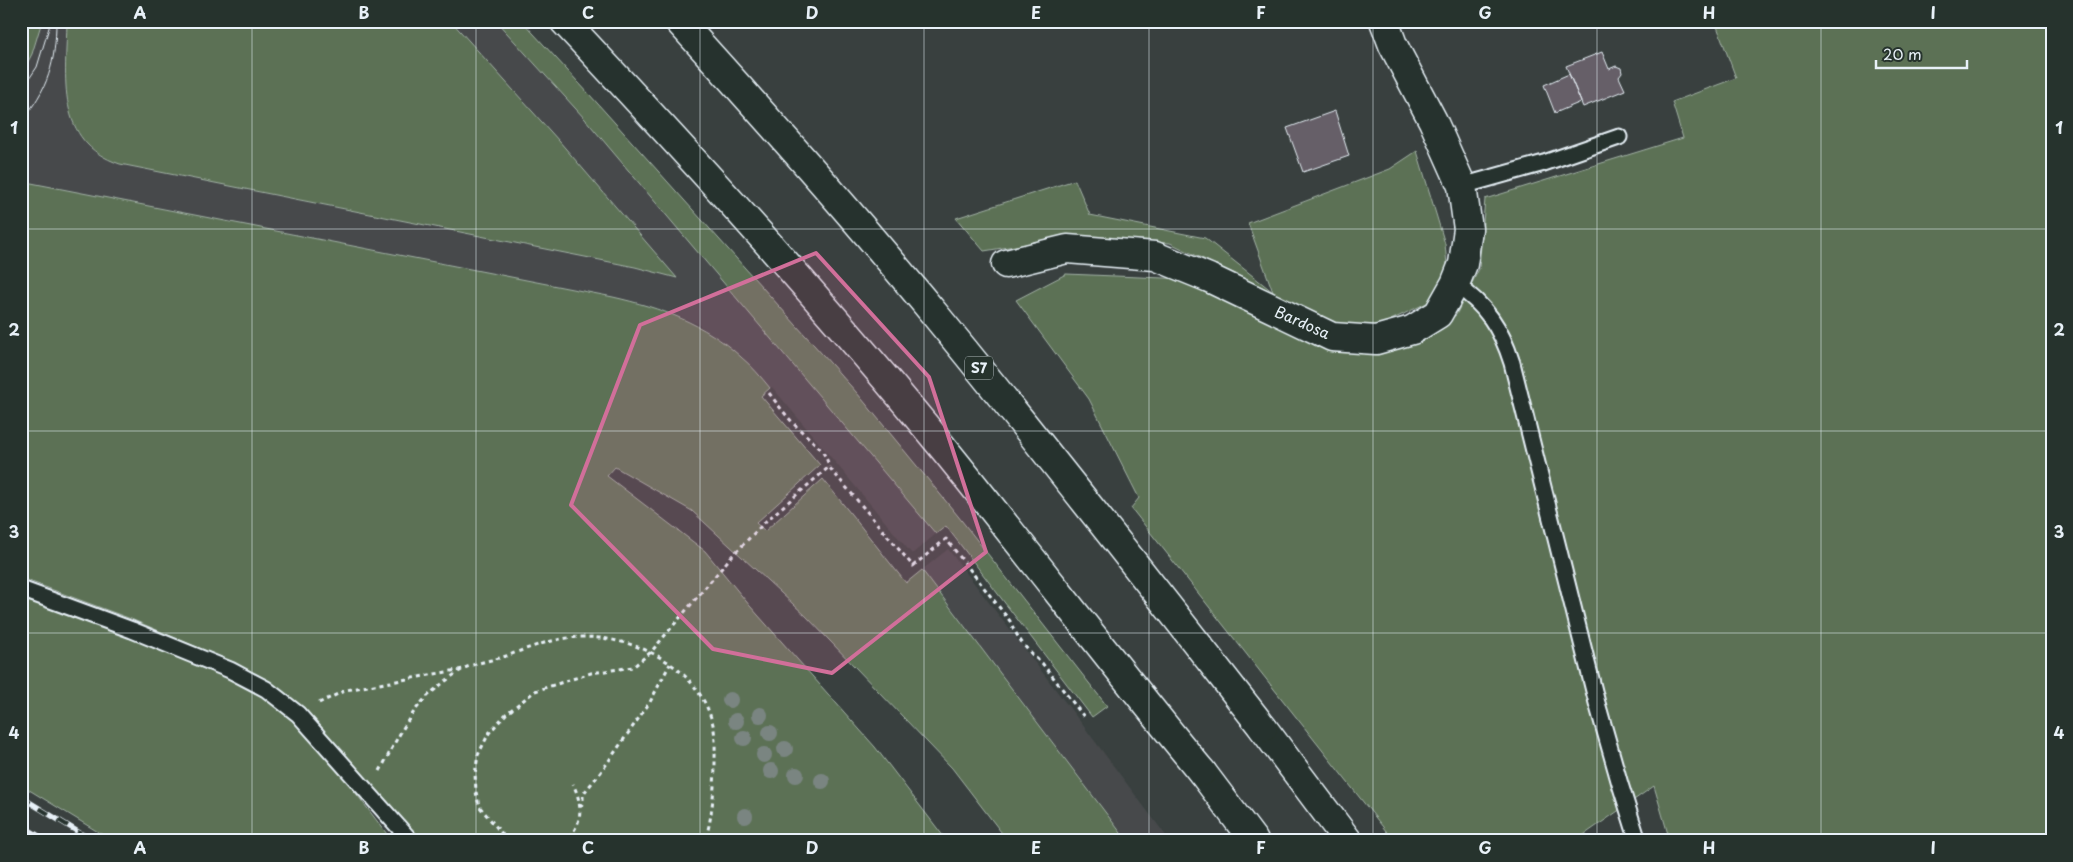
<svg xmlns="http://www.w3.org/2000/svg" width="2073" height="862" viewBox="0 0 2073 862" font-family="'Playpen Sans',sans-serif">
<style>
.built{fill:#46494b}
.green{fill:#5c7155;stroke:#a2b1a6;fill-rule:evenodd}
.building{fill:#665f68;stroke:#e8f1f8}
.lines{fill:none;stroke-linecap:round;stroke-linejoin:round}
.lane-casing{stroke:#e8f1f8;stroke-width:19}
.street-casing{stroke:#e8f1f8;stroke-width:31}
.secondary-casing{stroke:#e8f1f8;stroke-width:31}
.highway-casing{stroke:#e8f1f8;stroke-width:31}
.path{stroke:#e8f1f8;stroke-width:3;stroke-dasharray:4 4;stroke-linecap:butt}
.lane{stroke:#26332d;stroke-width:15}
.street{stroke:#26332d;stroke-width:28}
.secondary{stroke:#26332d;stroke-width:28}
.highway{stroke:#26332d;stroke-width:28}
.tram{stroke:#e8f1f8;stroke-width:1}
.rail-casing{stroke:#e8f1f8;stroke-width:5.5}
.rail{stroke:#26332d;stroke-width:4;stroke-dasharray:11;stroke-linecap:butt}
.tree{fill:#7a8581}
.marked{fill:#d16f9a;fill-opacity:0.2;stroke:#d16f9a;stroke-width:4;stroke-linejoin:round}
.grid{fill:none;stroke:#e8f1f8;stroke-width:1;stroke-opacity:0.55}
.labels{text-anchor:middle;stroke-width:4;stroke-linejoin:round;paint-order:stroke}
.shield{fill:#26332d;stroke:#aeb8bb;stroke-width:1}
.shield-label{font-size:14px;font-weight:bold;fill:#e8f1f8}
.street-label{font-size:15px;fill:#e8f1f8;stroke:#26332d}
.neatline{fill:none;stroke:#e8f1f8;stroke-width:2}
.grid-label{font-size:16px;text-anchor:middle;font-weight:bold;fill:#e8f1f8}
</style>
<rect width="100%" height="100%" fill="#39403f"/>
<filter id="ink" filterUnits="userSpaceOnUse"><feTurbulence type="fractalNoise" baseFrequency=".02" numOctaves="2"/><feDisplacementMap in="SourceGraphic" scale="10" xChannelSelector="R" yChannelSelector="G"/><feConvolveMatrix kernelMatrix="1 2 1 2 8 2 1 2 1" color-interpolation-filters="sRGB"/></filter>
<g filter="url(#ink)">
<path class="built" d="M42 21H67V104L76 131 99 155 121 164 635 267 676 278 559 141 451 21H496L585 119 936 534 912 554 772 387 770 388 742 357 720 340 697 324 671 313 613 297 21 181V75L32 54Z
M948 549 1082 724 1170 841H1127L922 570Z"/>
<path class="green" d="M21 21H42L32 54 21 75Z
M67 21H451L559 141 677 278 635 267 120 164C54 142 66 77 67 21Z
M496 21H522L589 94 857 393 958 516 1107 706 1092 717 946 526 936 534 585 119Z
M1715 21H2052V841H1670L1654 786 1575 841H1394L1131 508 1139 498 1089 399 1016 300 1066 274 1188 279 1240 308 1352 353 1409 344 1456 315 1479 269 1485 199 1683 138 1672 102 1736 78Z
M1417 151 1445 244 1448 275 1431 301 1376 327 1329 326 1273 292 1170 243 1070 237 984 251 956 218 1075 180 1090 215 1205 238 1273 292 1248 223 1390 169Z
M21 181 613 297C661 308 704 323 741 357 752 366 761 377 770 388L761 396 820 465 756 523 765 531 823 479 906 583 922 570 1127 841H1008L952 768 806 616 692 511 615 467 607 476 705 551 750 606 875 747 947 841H113L21 785V596L216 670 253 689 260 676 230 661 131 619 21 578ZM349 761 399 816 390 838 339 771Z"/>
<path class="building" d="M1602 52 1609 69 1616 66 1621 68 1622 73 1619 77 1625 90 1583 107 1566 66Z
M1569 74 1581 102 1555 113 1544 85Z
M1335 111 1349 156 1303 172 1287 128Z"/>
<g class="lines">
<g class="lane-casing">
<path id="lane" d="M1462 186 1544 163 1619 137
M1455 284C1486 305 1501 328 1512 363L1597 703 1620 784 1638 841
M21 589 132 630 230 670 266 689 298 714 411 841"/>
</g>
<g class="street-casing">
<path id="street" d="M1006 264 1067 249 1155 256 1209 278 1332 337 1376 340 1412 330 1438 314 1455 284 1463 264 1468 229 1462 186 1433 121 1393 45 1384 21"/>
</g>
<g class="secondary-casing">
<path id="secondary" d="M1263 728 1348 841
M1202 772 1254 841"/>
</g>
<g class="highway-casing">
<path id="highway" d="M564 21C696 162 827 305 949 455 1034 560 1116 668 1202 772
M679 21C767 118 854 216 937 317 1048 452 1155 590 1263 728"/>
</g>
<path class="path" d="M769 393C778 405 787 417 797 427 809 439 826 449 829 467
M319 703 346 690 463 669
M380 771C396 741 410 709 437 688 445 681 456 673 465 668 478 662 495 660 509 655 531 647 557 637 582 637 636 637 696 665 712 721 716 734 715 749 715 762 715 780 712 826 704 841
M580 807 583 803V794L601 772 650 702 670 664
M508 841 479 806 476 792 475 774 478 755 489 733 506 714 535 691 591 673 633 667 651 652 731 557 766 521 829 467 913 566 946 539 1010 621C1017 637 1027 652 1042 663L1085 718
M562 841C584 829 583 804 573 784"/>
<use href="#lane" class="lane"/>
<use href="#street" class="street"/>
<use href="#secondary" class="secondary"/>
<use href="#highway" class="highway"/>
<path class="tram" d="M21 91 37 67 51 21
M21 121C48 90 56 62 56 21"/>
<g class="rail-casing">
<path id="rail" d="M21 797 93 841
M21 825 47 841"/>
</g>
<use href="#rail" class="rail"/>
</g>
<g class="tree">
<circle cx="730" cy="700" r="8"/>
<circle cx="760" cy="715" r="8"/>
<circle cx="736" cy="721" r="8"/>
<circle cx="770" cy="733" r="8"/>
<circle cx="744" cy="738" r="8"/>
<circle cx="785" cy="749" r="8"/>
<circle cx="764" cy="755" r="8"/>
<circle cx="771" cy="771" r="8"/>
<circle cx="796" cy="775" r="8"/>
<circle cx="822" cy="781" r="8"/>
<circle cx="745" cy="816" r="8"/>
</g>
</g>
<path class="marked" d="M816 253 929 377 986 552 832 673 713 649 571 505 640 325Z"/>
<path class="grid" d="M252 21V841M476 21V841M700 21V841M924 21V841M1149 21V841M1373 21V841M1597 21V841M1821 21V841M21 229H2052M21 431H2052M21 633H2052"/>
<g class="labels">
<rect class="shield" x="965" y="356.5" width="28" height="23" rx="4"/>
<g class="shield-label">
<text x="979" y="373">S7</text>
</g>
<g class="street-label">
<text transform="translate(1302 323) rotate(24)" y="5">Bardosa</text>
</g>
</g>
<rect width="2073" height="862" fill="none" stroke="#26332d" stroke-width="55"/>
<path d="M1876 60v8h91v-8" fill="none" stroke="#e8f1f8" stroke-width="2.5"/>
<text x="1883" y="60" font-size="15" fill="#e8f1f8" stroke="#26332d" stroke-width="4" paint-order="stroke">20 m</text>
<rect x="28" y="28" width="2018" height="806" class="neatline"/>
<g class="grid-label">
<text x="140" y="19">A</text>
<text x="364" y="19">B</text>
<text x="588" y="19">C</text>
<text x="812" y="19">D</text>
<text x="1036" y="19">E</text>
<text x="1261" y="19">F</text>
<text x="1485" y="19">G</text>
<text x="1709" y="19">H</text>
<text x="1933" y="19">I</text>
<text x="14" y="134">1</text>
<text x="2059" y="134">1</text>
<text x="14" y="336">2</text>
<text x="2059" y="336">2</text>
<text x="14" y="538">3</text>
<text x="2059" y="538">3</text>
<text x="14" y="739">4</text>
<text x="2059" y="739">4</text>
<text x="140" y="854">A</text>
<text x="364" y="854">B</text>
<text x="588" y="854">C</text>
<text x="812" y="854">D</text>
<text x="1036" y="854">E</text>
<text x="1261" y="854">F</text>
<text x="1485" y="854">G</text>
<text x="1709" y="854">H</text>
<text x="1933" y="854">I</text>
</g>
</svg>
